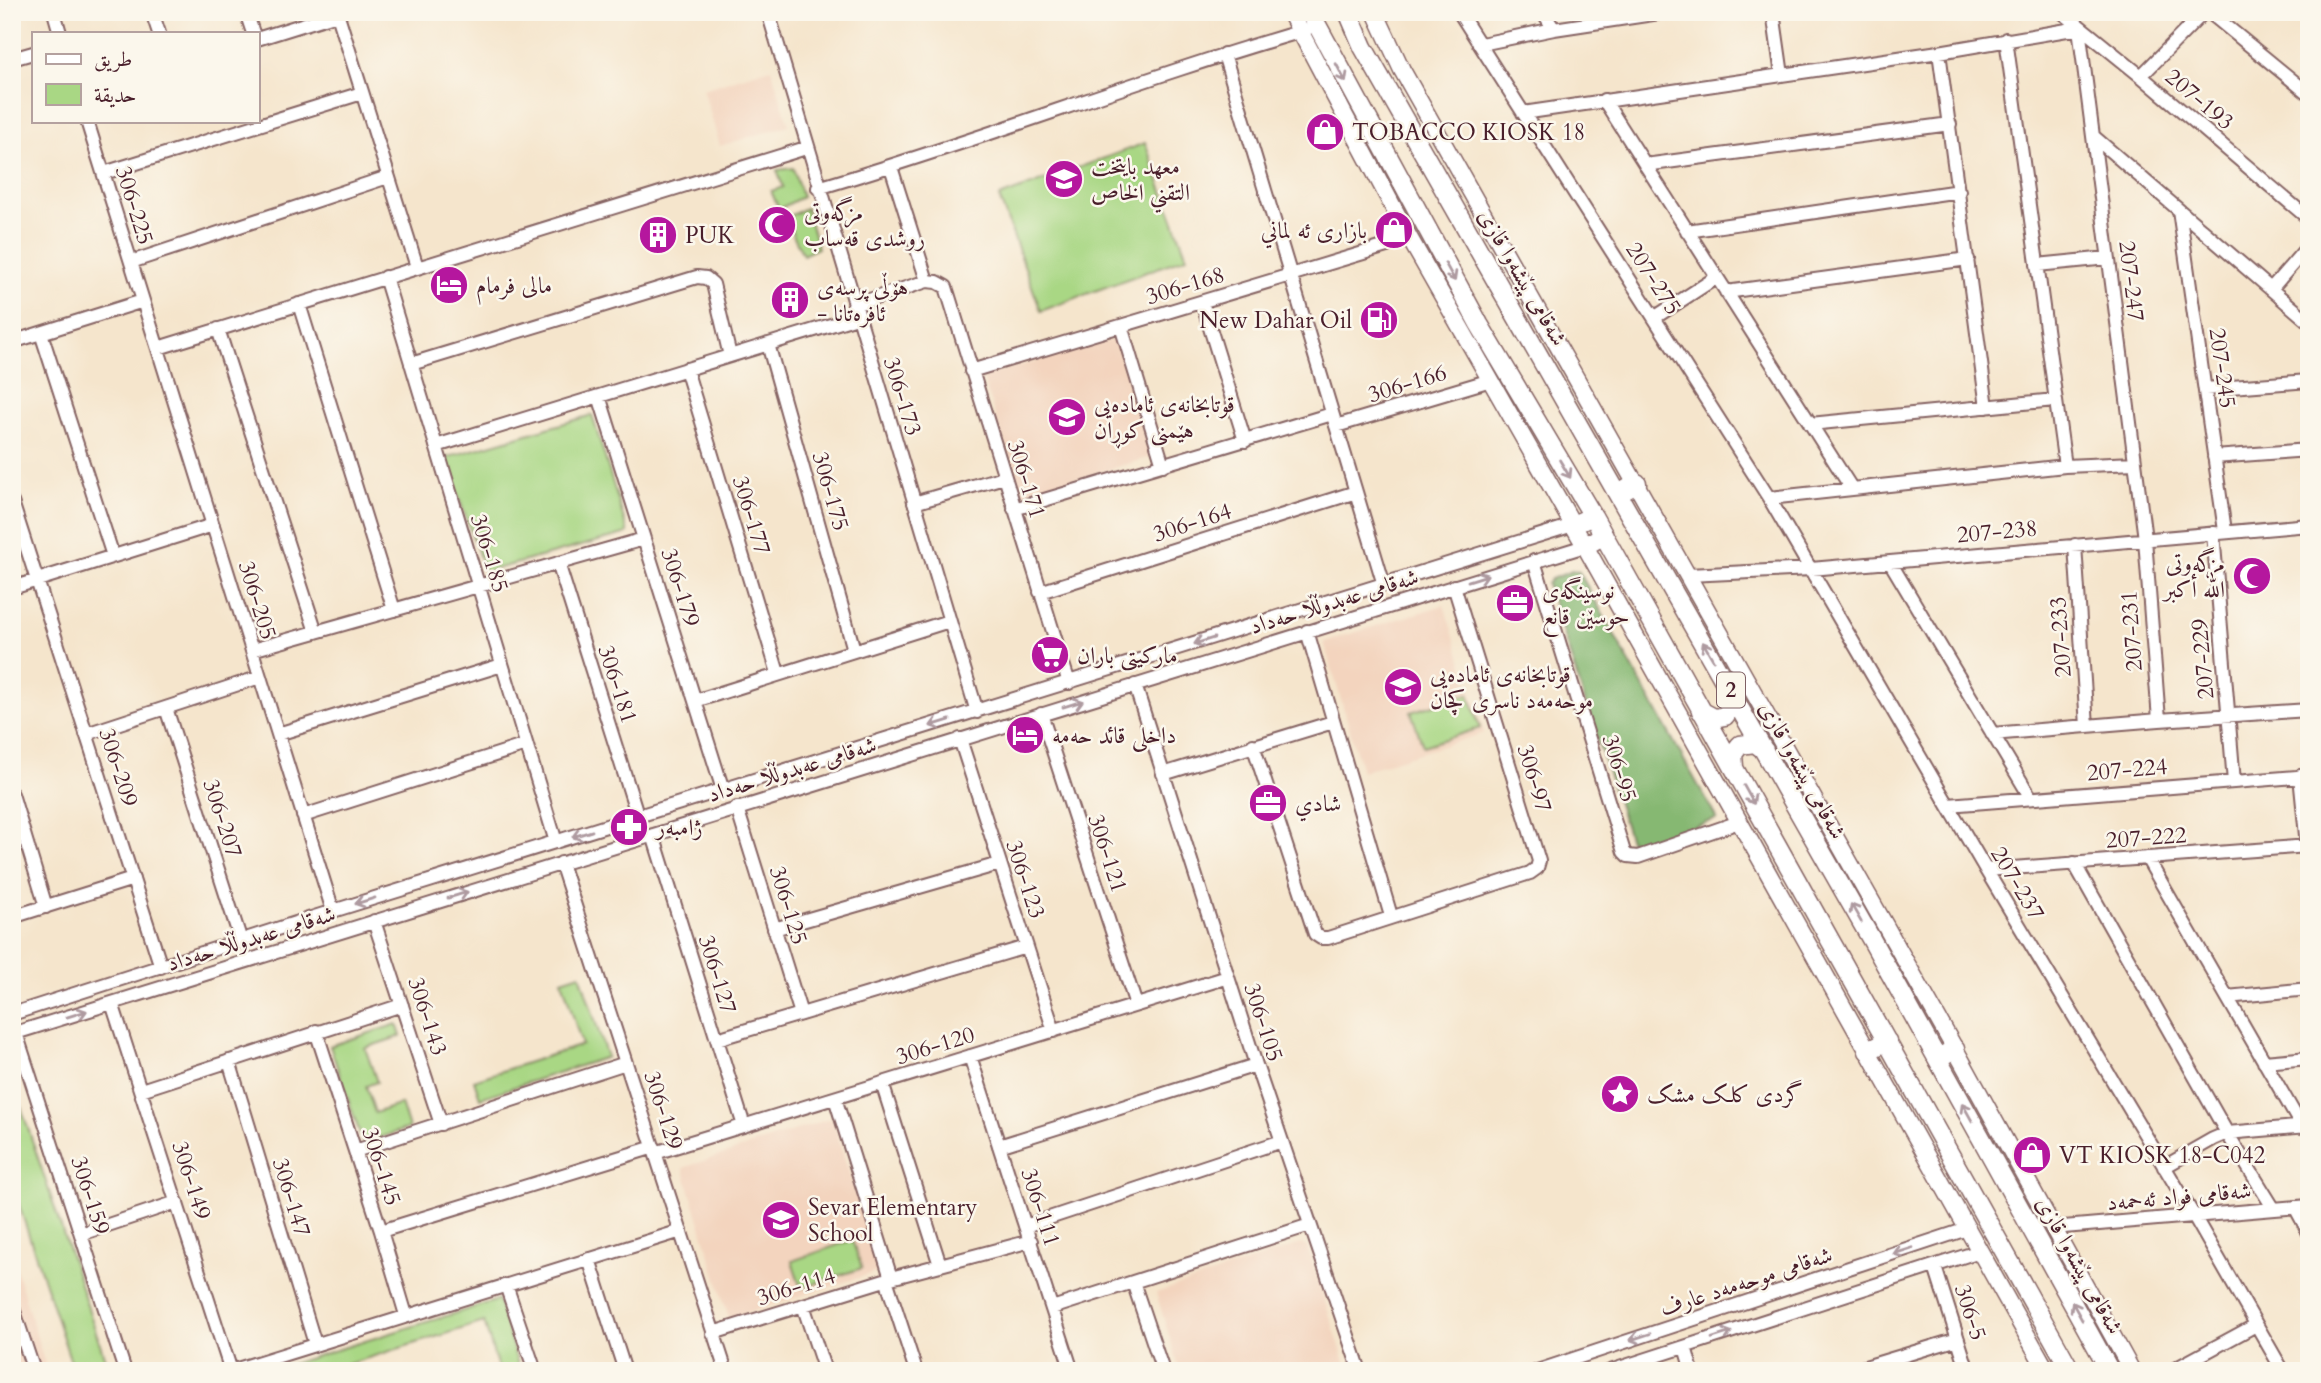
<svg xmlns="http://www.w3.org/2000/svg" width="2321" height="1383" viewBox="0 0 2321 1383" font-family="Cardo,Amiri,serif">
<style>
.built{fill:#f3d4be}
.green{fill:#a9d784;stroke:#7a7b58;stroke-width:2}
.forest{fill:#86b872;stroke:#686c4e;stroke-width:2}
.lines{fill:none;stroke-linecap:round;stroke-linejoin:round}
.minor-casing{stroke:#866463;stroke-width:16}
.major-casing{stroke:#866463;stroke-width:19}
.highway-casing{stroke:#866463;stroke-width:21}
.minor{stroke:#fff;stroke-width:12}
.major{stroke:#fff;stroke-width:16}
.highway{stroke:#fff;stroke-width:18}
.oneway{stroke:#ae9aa0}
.labels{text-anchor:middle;stroke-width:5;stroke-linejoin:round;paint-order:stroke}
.shield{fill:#fbf7ec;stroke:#7f6065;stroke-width:2}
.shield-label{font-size:21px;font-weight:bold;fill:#4a1f2b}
.street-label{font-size:23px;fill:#4a1f2b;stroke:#fbf7ec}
.poi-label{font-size:23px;fill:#4a1f2b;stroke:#fbf7ec;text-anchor:start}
</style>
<rect width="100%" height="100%" fill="#fbf7ec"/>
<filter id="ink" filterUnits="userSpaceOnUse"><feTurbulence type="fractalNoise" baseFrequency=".0143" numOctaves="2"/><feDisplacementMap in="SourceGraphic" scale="14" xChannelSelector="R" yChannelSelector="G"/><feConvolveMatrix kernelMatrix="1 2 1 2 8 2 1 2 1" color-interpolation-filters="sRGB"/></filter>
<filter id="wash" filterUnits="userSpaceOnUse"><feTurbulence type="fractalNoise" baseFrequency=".00686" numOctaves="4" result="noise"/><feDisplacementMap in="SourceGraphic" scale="28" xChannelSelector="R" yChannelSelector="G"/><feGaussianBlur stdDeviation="1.57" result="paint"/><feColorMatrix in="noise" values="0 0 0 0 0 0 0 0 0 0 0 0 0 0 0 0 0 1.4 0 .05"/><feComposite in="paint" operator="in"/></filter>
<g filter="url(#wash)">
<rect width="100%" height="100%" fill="#f5e5cc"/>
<path class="built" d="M771 68 789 125 720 146 703 89Z
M1115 339 1151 457 1021 495 982 376Z
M1444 605 1484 733 1362 771 1324 642Z
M832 1118 880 1271 729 1318 683 1168Z
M1301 1244 1307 1247 1348 1371H1180L1156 1293Z
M12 1255 47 1371H12Z"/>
<path class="green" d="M1145 143 1187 257 1041 311 999 197Z
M793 168 802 197 779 209 771 191 783 187 777 170Z
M806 208 818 248 803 255 785 218Z
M592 415 628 533 485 572 445 458Z
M1469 694 1480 728 1423 746 1411 712Z
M580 974 607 1057 480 1098 474 1080 582 1045 562 980Z
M397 1024 401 1036 365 1048 377 1082 366 1086 375 1113 401 1104 409 1128 363 1143 330 1046Z
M12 1080 109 1371H74L12 1184Z
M852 1240 862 1268 801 1288 792 1261Z
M498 1300 520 1371H499L484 1322 326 1371H268Z"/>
<path class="forest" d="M1572 571 1579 572 1717 819 1632 847 1547 584 1551 579Z"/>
</g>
<g filter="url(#ink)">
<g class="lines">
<g class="minor-casing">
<path id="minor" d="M54 12 60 33
M152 12 159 33
M246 12 253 33
M337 12 417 267
M768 12 977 712
M1459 12 1769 498 1986 870 2194 1216 2283 1371
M1543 12 1554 29
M1773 12 1782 75
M2062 12 2141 76 2309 219
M2209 12 2309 94
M257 39 337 14
M2006 39 2065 466
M1481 44 1554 29 1666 12
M1939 52 1987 407
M1224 54 1384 585
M12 59 33 53
M2141 76 2204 12
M1604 100 1852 489
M1523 113 1939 52 2079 28 2145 539 2159 720
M87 121 333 911
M2093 136 2309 322
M1645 165 1950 124
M891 167 927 281
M104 173 362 93
M818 188C983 140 1142 77 1306 30
M2179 210 2225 531
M1687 231 1959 191
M131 262 388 177
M2037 265 2108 258
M385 277 556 842
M2271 289 2309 245
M1726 292 1968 259
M1202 302 1245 441
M299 304 394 610
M854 305 927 281 937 282 946 287 1069 683
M1654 318 1717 277
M1121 326 1163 465
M218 329 316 632
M41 333 113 556
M12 342 143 301
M768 344 854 650
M158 348 806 148
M411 364 697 277 706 278 713 284 730 356
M686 369 778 673
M971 371 1410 239
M2205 389 2309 381
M599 396 723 790
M1810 424 2055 400
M1336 426 1491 380
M436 446 857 317
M2214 457 2309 450
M1769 498 2065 466 2135 463
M12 502 161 967
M914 503 1004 477
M1014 509 1332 414
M2213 533 2234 782
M2075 545 2087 726
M1534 561 1624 852 1628 856 1638 857 1739 822
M1890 562 2031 798
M558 563 638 817
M1688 575 1811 569 2309 525
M12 588 213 525
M1040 592 1356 492
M1307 631 1391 916
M252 650 644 539
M1135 685 1256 1065 1360 1371
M695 701 949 621
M166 708 241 941
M1041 714 1136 1005
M86 734 260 677
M278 734 502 665
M1992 734 2159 720 2309 710
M960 739 1054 1031
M1253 745 1315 934 1321 938H1328L1530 873 1537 868 1539 861 1454 586
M1163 774 1333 722
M2300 776 2307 846
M12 794 46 907
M1948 805 2309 776
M737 808 801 1014
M303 816 526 745
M653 835 744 1126
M2147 858 2302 1127
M561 863 726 1371
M2074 863 2227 1133 2274 1209
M1986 870 2309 846
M12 917 133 879
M374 921 441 1124
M774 929 999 864
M2227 997 2309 989
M112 1003 231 1371
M12 1014 333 911 1573 525
M316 1031 381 1231 406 1315
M16 1033 125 1371
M12 1034 1585 546
M717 1039 1026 947
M970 1056 1072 1371
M229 1061 315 1344
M2264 1062 2309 1058
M882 1083 940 1265
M141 1090 402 1005
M835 1098 891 1278
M999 1146 1256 1065
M355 1151 626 1063
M655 1153 1228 977
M2164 1167 2213 1139 2227 1133 2308 1126
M2295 1207 2309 1233
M1025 1226 1282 1141
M2052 1228 2309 1206
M381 1231 654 1147
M81 1234 177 1202
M589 1259 625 1371
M1935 1267 1968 1371
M886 1279 916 1371
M1133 1282 1163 1371
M506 1285 535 1371
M12 1305 34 1371
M803 1305 825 1371
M1052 1308 1310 1225
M713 1333 891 1278 1031 1241
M1685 1347 1692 1371
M231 1371 681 1231
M1537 1371 1967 1229
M1610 1371 1980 1251
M1852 1371 1958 1339
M2171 1371 2256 1325"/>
</g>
<g class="major-casing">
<path id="major" d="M1290 12 1410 239 1585 546 2047 1371
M1375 12 1402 70 1955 1049 2132 1371"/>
</g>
<g class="highway-casing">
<path id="highway" d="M1310 12 1479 324 1593 516 2071 1371
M1348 12 1363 47 1870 937 2110 1371
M1619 494 1637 483
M1573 525 1593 516
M1585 546 1604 535
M1701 711 1714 718 1725 716 1733 704 1731 692
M1734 767 1733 754 1740 745 1755 743 1764 750
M1868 1051 1887 1041
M1938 1058 1955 1049"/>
</g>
<use href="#minor" class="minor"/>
<use href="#major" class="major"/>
<use href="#highway" class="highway"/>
</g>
<defs><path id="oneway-shaft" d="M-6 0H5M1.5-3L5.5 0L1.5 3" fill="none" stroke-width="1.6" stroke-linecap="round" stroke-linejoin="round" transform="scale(1.75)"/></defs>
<g class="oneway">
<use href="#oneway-shaft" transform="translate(1341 73) rotate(62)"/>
<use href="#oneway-shaft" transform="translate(1450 272) rotate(61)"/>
<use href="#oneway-shaft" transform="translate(1565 469) rotate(59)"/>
<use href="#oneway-shaft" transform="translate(1478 578) rotate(-17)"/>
<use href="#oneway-shaft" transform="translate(1204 641) rotate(163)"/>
<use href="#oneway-shaft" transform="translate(1708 651) rotate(-120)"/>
<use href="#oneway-shaft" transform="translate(1073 704) rotate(-17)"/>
<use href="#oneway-shaft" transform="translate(940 723) rotate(163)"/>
<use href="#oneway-shaft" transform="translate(1749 795) rotate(61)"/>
<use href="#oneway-shaft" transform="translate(582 834) rotate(163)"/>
<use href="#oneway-shaft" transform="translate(458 895) rotate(-17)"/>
<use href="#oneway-shaft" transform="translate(365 901) rotate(163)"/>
<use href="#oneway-shaft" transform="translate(1856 913) rotate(-120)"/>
<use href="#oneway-shaft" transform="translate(77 1014) rotate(-17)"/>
<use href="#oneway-shaft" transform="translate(1967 1112) rotate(-119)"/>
<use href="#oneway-shaft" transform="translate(1903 1251) rotate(162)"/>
<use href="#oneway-shaft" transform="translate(2077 1311) rotate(-119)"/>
<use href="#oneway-shaft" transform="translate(1722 1335) rotate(-18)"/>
<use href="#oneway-shaft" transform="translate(1640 1337) rotate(162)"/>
</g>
</g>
<defs>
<g id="shop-disc" transform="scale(2.0125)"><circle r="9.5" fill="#b5179e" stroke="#fbf7ec"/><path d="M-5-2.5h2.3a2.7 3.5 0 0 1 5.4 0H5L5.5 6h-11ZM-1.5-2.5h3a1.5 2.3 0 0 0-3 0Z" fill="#fff"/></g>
<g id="school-disc" transform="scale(2.0125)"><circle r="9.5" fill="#b5179e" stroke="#fbf7ec"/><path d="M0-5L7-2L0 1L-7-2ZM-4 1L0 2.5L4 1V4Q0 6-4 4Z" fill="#fff"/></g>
<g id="mosque-disc" transform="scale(2.0125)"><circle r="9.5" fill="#b5179e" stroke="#fbf7ec"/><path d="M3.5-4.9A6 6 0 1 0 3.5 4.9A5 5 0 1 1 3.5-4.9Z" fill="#fff"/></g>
<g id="building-disc" transform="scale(2.0125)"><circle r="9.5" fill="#b5179e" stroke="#fbf7ec"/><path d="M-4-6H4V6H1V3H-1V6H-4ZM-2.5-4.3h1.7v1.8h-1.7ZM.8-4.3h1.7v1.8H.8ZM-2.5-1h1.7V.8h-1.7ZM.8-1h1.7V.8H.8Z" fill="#fff"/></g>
<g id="hotel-disc" transform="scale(2.0125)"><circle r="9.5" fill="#b5179e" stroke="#fbf7ec"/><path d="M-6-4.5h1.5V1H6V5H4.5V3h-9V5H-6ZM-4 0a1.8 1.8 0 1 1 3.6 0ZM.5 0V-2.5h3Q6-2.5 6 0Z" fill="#fff"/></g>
<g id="fuel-disc" transform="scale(2.0125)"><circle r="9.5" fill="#b5179e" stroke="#fbf7ec"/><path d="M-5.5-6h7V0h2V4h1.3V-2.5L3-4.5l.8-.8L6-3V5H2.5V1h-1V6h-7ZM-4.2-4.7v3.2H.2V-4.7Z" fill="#fff"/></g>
<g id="office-disc" transform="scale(2.0125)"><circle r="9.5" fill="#b5179e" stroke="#fbf7ec"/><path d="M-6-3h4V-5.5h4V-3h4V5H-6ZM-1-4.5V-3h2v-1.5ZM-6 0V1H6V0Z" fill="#fff"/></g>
<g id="supermarket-disc" transform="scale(2.0125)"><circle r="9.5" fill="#b5179e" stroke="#fbf7ec"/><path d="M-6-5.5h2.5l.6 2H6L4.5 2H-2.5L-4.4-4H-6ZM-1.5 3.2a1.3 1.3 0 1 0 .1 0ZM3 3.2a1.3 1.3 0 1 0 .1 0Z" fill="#fff"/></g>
<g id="pharmacy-disc" transform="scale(2.0125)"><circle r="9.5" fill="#b5179e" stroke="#fbf7ec"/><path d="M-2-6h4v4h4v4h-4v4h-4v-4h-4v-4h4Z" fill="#fff"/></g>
<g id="sight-disc" transform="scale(2.0125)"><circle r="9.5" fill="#b5179e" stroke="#fbf7ec"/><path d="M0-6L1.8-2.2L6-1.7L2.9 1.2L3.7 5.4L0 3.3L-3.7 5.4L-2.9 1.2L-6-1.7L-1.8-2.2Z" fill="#fff"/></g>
</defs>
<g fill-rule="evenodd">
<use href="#shop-disc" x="1325" y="132"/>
<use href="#school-disc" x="1064" y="179"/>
<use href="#mosque-disc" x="777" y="225"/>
<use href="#shop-disc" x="1394" y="230"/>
<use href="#building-disc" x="658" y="235"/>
<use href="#hotel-disc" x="449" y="285"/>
<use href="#building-disc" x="790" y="300"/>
<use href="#fuel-disc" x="1379" y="320"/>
<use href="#school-disc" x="1067" y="417"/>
<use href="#mosque-disc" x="2252" y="576"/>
<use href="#office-disc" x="1515" y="603"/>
<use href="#supermarket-disc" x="1050" y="655"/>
<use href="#school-disc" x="1403" y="687"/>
<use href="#hotel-disc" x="1025" y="735"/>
<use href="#office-disc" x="1268" y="803"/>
<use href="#pharmacy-disc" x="629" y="827"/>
<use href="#sight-disc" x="1620" y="1094"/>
<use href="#shop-disc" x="2032" y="1155"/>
<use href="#school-disc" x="781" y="1220"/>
</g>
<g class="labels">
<rect class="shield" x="1717" y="672.5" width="28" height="35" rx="5"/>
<g class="shield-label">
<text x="1731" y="697">2</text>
</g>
<g class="street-label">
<text transform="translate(2200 99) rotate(40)" y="8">207-193</text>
<text transform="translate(135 205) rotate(73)" y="8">306-225</text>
<text transform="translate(1523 277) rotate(60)" y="8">شەقامی پێشەوا قازی</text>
<text transform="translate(1654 278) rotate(57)" y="8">207-275</text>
<text transform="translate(2132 281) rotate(83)" y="8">207-247</text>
<text transform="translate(1185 285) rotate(-17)" y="8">306-168</text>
<text transform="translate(2223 368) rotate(82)" y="8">207-245</text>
<text transform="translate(1407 383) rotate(-17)" y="8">306-166</text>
<text transform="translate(903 396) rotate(73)" y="8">306-173</text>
<text transform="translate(1027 479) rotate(73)" y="8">306-171</text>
<text transform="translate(831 491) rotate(74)" y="8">306-175</text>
<text transform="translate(752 515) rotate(73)" y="8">306-177</text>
<text transform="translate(1192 522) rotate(-18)" y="8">306-164</text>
<text transform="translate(1997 531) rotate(-5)" y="8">207-238</text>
<text transform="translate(490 553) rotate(73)" y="8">306-185</text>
<text transform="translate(681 587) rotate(72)" y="8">306-179</text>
<text transform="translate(258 600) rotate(73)" y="8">306-205</text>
<text transform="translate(1334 601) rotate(-17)" y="8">شەقامی عەبدوڵڵا حەداد</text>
<text transform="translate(2131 631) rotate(-94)" y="8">207-231</text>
<text transform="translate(2060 637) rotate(-94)" y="8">207-233</text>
<text transform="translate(2202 659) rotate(-95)" y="8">207-229</text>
<text transform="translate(618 684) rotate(72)" y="8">306-181</text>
<text transform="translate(119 767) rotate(72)" y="8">306-209</text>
<text transform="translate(1620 768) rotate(73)" y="8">306-95</text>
<text transform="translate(792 769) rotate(-17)" y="8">شەقامی عەبدوڵڵا حەداد</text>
<text transform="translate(2127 769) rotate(-5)" y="8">207-224</text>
<text transform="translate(1803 770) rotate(61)" y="8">شەقامی پێشەوا قازی</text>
<text transform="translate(1535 778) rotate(73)" y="8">306-97</text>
<text transform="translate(223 818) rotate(72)" y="8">306-207</text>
<text transform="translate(2146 837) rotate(-4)" y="8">207-222</text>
<text transform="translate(1108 853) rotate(72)" y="8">306-121</text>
<text transform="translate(1026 879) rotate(72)" y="8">306-123</text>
<text transform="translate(2018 883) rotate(59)" y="8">207-237</text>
<text transform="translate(789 905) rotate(73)" y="8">306-125</text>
<text transform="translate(251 938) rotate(-17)" y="8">شەقامی عەبدوڵڵا حەداد</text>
<text transform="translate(718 974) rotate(73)" y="8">306-127</text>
<text transform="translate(428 1016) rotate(72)" y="8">306-143</text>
<text transform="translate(1264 1022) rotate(72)" y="8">306-105</text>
<text transform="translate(935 1045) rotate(-17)" y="8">306-120</text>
<text transform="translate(664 1110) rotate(72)" y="8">306-129</text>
<text transform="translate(382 1166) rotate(72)" y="8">306-145</text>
<text transform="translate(192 1180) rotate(72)" y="8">306-149</text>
<text transform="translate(91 1195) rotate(72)" y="8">306-159</text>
<text transform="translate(2179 1196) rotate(-5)" y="8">شەقامی فواد ئەحمەد</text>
<text transform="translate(292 1197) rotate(73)" y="8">306-147</text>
<text transform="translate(1041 1207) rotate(72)" y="8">306-111</text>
<text transform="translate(2080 1265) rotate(61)" y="8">شەقامی پێشەوا قازی</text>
<text transform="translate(1746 1281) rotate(-18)" y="8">شەقامی موحەمەد عارف</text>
<text transform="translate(796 1286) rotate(-17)" y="8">306-114</text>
<text transform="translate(1971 1312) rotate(72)" y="8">306-5</text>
</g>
<g class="poi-label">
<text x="1352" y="140">TOBACCO KIOSK 18</text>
<text x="1091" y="174">معهد بايتخت<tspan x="1091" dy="26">التقني الخاص</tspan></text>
<text x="804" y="220">مزگەوتی<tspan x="804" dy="26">روشدی قەساب</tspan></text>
<text x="1367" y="238" text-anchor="end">بازارى ئه لماني</text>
<text x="685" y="243">PUK</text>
<text x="476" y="293">مالى فرمام</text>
<text x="817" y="295">هۆڵی پرسەی<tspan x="817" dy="26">- ئافرەتانا</tspan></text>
<text x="1352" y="328" text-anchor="end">New Dahar Oil</text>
<text x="1094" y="412">قوتابخانەی ئامادەیی<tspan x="1094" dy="26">هێمنی کوڕان</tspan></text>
<text x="2225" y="571" text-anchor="end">مزگەوتی<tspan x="2225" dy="26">الله أكبر</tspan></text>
<text x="1542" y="598">نوسینگەی<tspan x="1542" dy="26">حوسێن قانع</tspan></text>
<text x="1077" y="663">ماركيتى باران</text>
<text x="1430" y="682">قوتابخانەی ئامادەیی<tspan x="1430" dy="26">موحەمەد ناسری کچان</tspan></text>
<text x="1052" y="743">داخلی قائد حەمە</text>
<text x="1295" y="811">شادي</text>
<text x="656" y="835">ژامبەر</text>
<text x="1647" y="1102">گردی کلک مشک</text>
<text x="2059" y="1163">VT KIOSK 18-C042</text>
<text x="808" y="1215">Sevar Elementary<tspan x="808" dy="26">School</tspan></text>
</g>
</g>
<rect width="2321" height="1383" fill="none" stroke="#fbf7ec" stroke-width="42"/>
<rect x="32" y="32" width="228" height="91" fill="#fbf7ec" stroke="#b4a19f" stroke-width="2"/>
<rect x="46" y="54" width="35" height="10" fill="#ffffff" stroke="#b4a19f" stroke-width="2"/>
<text x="94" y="66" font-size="21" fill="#4a1f2b">طريق</text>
<rect x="46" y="84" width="35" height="21" fill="#a9d784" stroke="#b4a19f" stroke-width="2"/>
<text x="94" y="102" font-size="21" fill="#4a1f2b">حديقة</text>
</svg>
